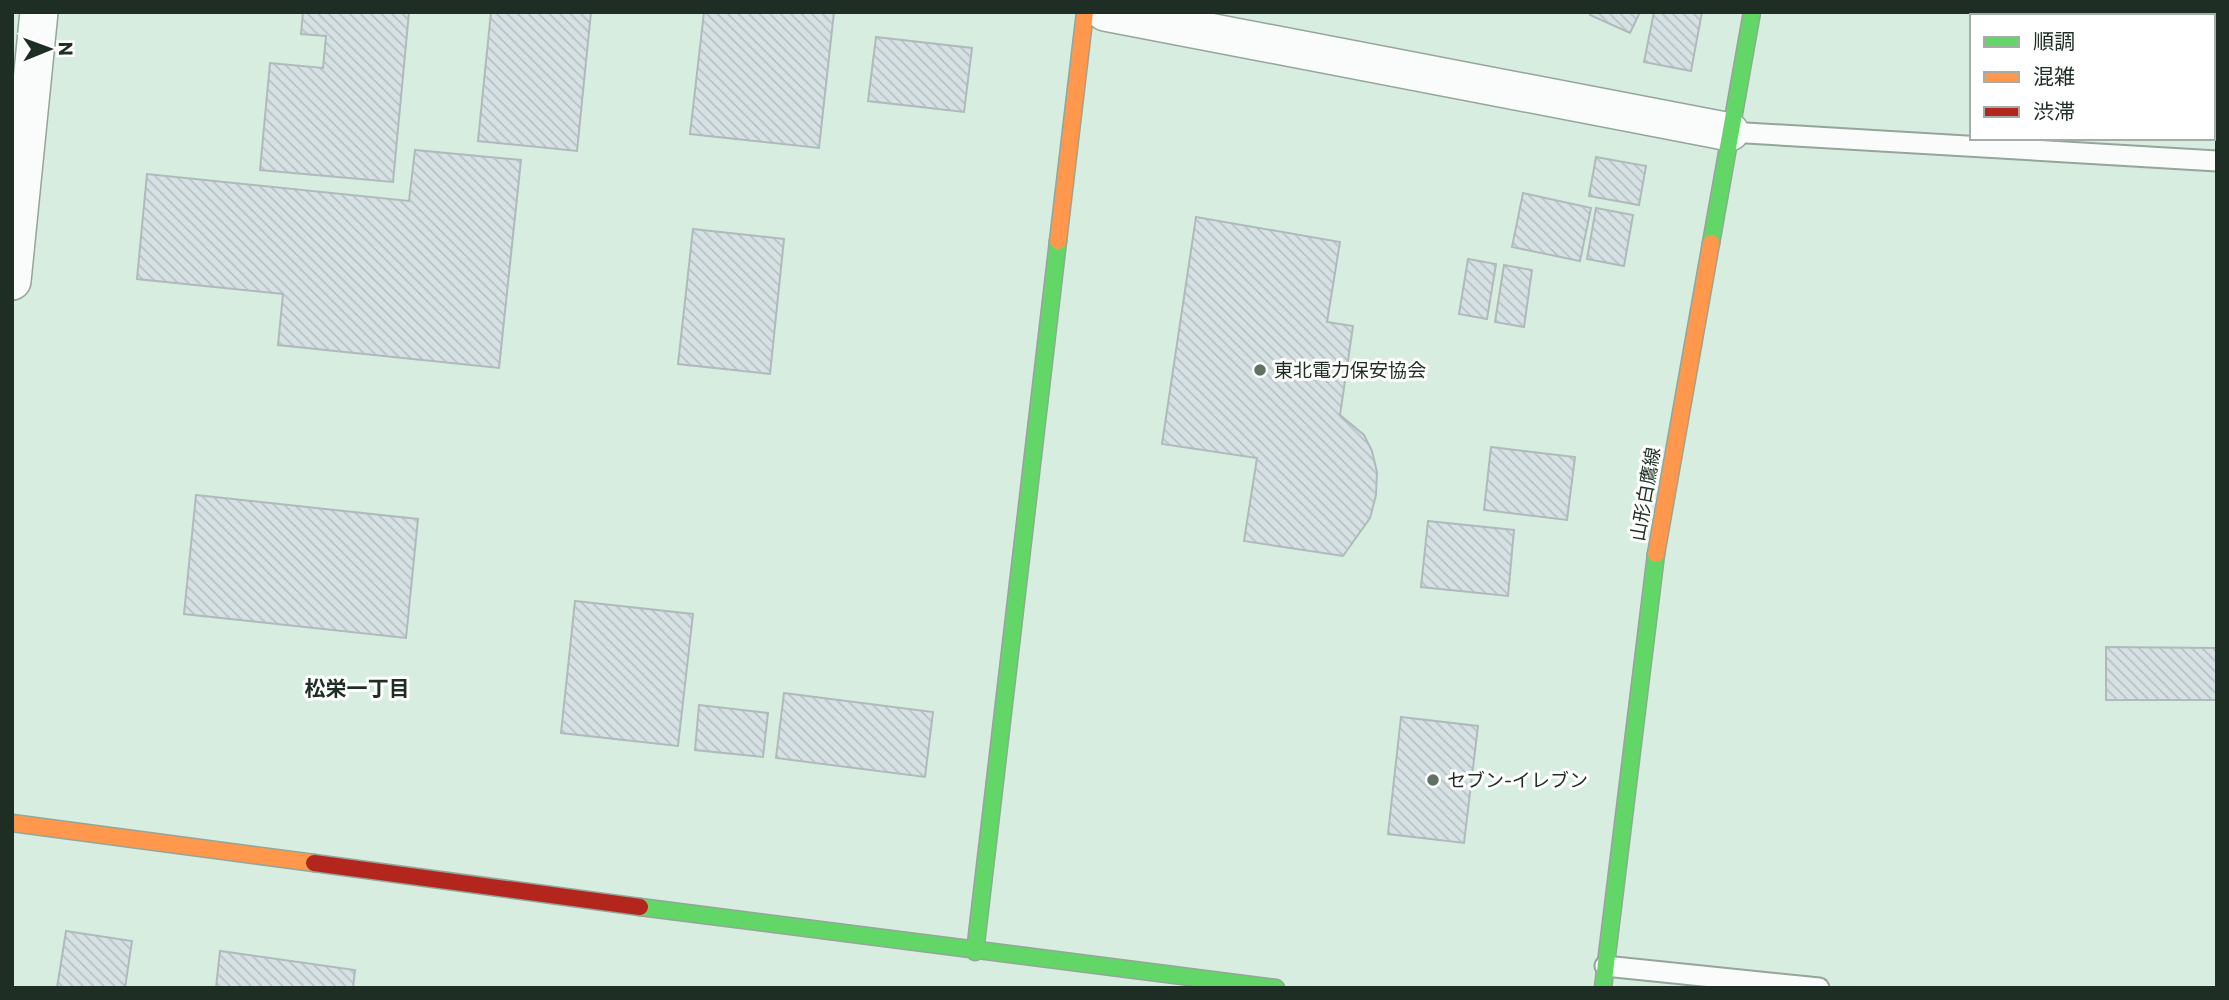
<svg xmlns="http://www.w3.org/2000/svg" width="2229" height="1000" viewBox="0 0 2229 1000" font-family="Commissioner,'Noto Sans JP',sans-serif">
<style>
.building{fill:url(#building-back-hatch);stroke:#afbabb;stroke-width:2}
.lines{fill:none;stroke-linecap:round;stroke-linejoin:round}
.lane-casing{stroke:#94a59a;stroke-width:23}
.street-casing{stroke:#94a59a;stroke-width:40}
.fast-casing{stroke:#94a59a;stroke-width:19}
.slow-casing{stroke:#94a59a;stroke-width:19}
.jam-casing{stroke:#94a59a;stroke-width:19}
.lane{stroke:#f9fcfa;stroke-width:19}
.street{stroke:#f9fcfa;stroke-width:37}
.fast{stroke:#63d668;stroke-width:16}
.slow{stroke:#ff974d;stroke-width:16}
.jam{stroke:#b3261e;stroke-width:16}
.poi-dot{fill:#5f7165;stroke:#fff;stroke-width:2.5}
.labels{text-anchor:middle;stroke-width:6;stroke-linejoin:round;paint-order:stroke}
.poi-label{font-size:19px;fill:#1e2e24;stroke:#fff;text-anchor:start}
.street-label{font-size:19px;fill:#1e2e24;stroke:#fff}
.neighbourhood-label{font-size:21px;font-weight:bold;fill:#1e2e24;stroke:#fff}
</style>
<defs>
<pattern id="building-back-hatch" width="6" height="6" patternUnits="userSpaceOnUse" patternTransform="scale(1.75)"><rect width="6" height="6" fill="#d6e1e3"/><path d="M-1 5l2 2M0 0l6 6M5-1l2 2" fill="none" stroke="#b7c1c3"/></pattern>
</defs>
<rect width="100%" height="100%" fill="#d7eddf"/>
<path class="building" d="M303 12H409L393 182 260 170 270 63 323 68 326 36 301 34Z
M491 12H591L577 151 478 141Z
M704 12H834L819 148 690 134Z
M1591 12H1640L1630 33 1590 15Z
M1654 12H1702L1691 71 1644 62Z
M876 37 972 48 964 112 868 101Z
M415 150 521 160 499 368 278 345 283 294 137 279 147 174 409 201Z
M1596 157 1646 166 1639 205 1589 196Z
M1523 193 1591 208 1580 261 1512 247Z
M1596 208 1633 215 1624 266 1587 259Z
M1196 217 1340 242 1327 322 1353 326 1340 415 1364 435 1372 451 1377 472 1376 495 1370 518 1343 556 1244 541 1257 458 1162 444Z
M693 229 784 239 770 374 678 364Z
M1468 259 1496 264 1487 319 1459 314Z
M1504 265 1532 270 1524 327 1495 322Z
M1491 447 1575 457 1567 520 1484 510Z
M196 495 418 519 406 638 184 614Z
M1428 521 1514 530 1508 596 1421 587Z
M575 601 693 614 678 746 561 733Z
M2106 647 2217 648V700H2106Z
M784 693 933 712 925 777 776 758Z
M699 705 768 713 763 757 695 750Z
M1401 717 1478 726 1464 843 1388 834Z
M66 931 132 941 125 988H57Z
M220 951 355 970 353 988H216Z"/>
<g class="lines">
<g class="lane-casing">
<path id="lane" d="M1730 132 2217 161
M1605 966 1819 988"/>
</g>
<g class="street-casing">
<path id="street" d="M1105 12 1730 132
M12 281 39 12"/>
</g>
<g class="fast-casing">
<path id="fast" d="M1711 243 1752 12
M640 907 1276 988
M975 952 1058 241
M1603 988 1656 554"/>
</g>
<g class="slow-casing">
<path id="slow" d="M1058 241 1085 12
M1656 554 1711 243
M12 823 314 863"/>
</g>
<g class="jam-casing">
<path id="jam" d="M314 863 640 907"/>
</g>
<use href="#lane" class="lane"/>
<use href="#street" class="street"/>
<use href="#fast" class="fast"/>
<use href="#slow" class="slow"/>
<use href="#jam" class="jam"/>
</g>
<g class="poi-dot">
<circle cx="1260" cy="370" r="7"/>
<circle cx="1433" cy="780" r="7"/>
</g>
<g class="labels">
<g class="poi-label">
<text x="1274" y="377">東北電力保安協会</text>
<text x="1447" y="787">セブン-イレブン</text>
</g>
<g class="street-label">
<text transform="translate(1645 494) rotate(-80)" y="7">山形白鷹線</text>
</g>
<g class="neighbourhood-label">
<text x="357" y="696">松栄一丁目</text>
</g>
</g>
<rect width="2229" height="1000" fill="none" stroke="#1e2e24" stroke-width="28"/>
<rect x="1970" y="14" width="245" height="126" fill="#ffffff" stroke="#a5aba7" stroke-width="2"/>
<rect x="1984" y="37" width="35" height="10" fill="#63d668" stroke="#a5aba7" stroke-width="2"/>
<text x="2033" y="49" font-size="21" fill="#1e2e24">順調</text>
<rect x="1984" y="72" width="35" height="10" fill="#ff974d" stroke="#a5aba7" stroke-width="2"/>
<text x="2033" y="84" font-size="21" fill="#1e2e24">混雑</text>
<rect x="1984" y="107" width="35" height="10" fill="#b3261e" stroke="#a5aba7" stroke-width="2"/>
<text x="2033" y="119" font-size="21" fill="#1e2e24">渋滞</text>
<g transform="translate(49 49) rotate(89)" stroke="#ffffff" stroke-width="5" paint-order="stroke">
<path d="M0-5L12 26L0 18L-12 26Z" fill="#1e2e24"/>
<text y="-10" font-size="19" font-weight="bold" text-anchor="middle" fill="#1e2e24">N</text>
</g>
</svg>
